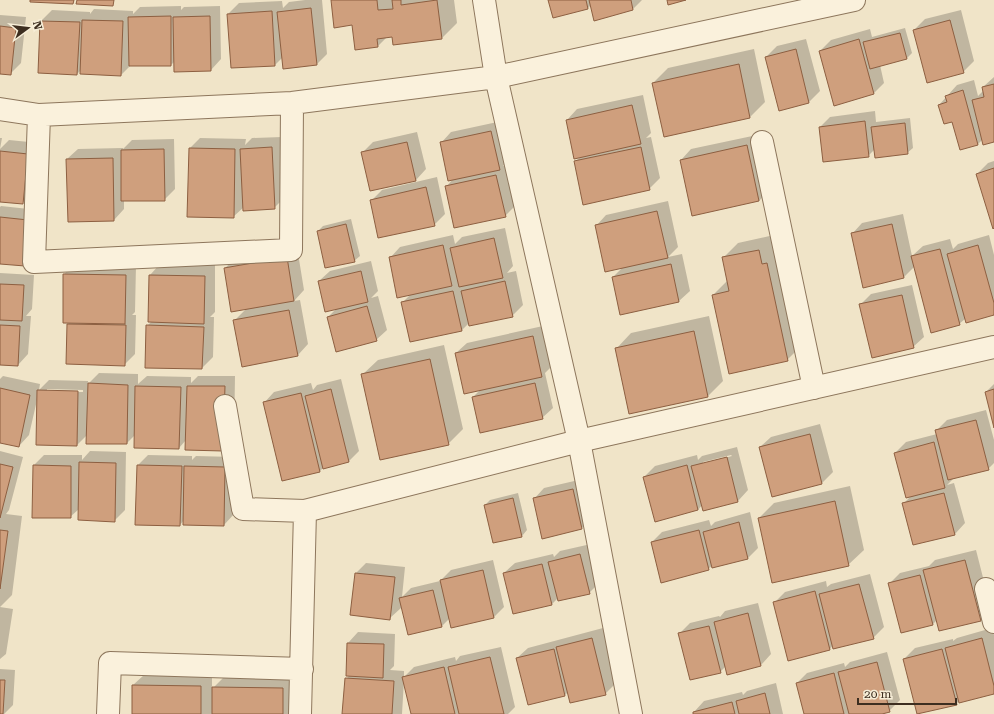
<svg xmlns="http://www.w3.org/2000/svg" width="994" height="714" viewBox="0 0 994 714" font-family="'Roboto Serif',serif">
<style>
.shadow{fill:#0003;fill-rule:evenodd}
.building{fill:#cf9f7d;stroke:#8d5f41}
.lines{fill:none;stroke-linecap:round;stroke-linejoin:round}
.minor-casing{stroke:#8d765c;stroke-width:24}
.minor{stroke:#faf1dc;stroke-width:22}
</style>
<rect width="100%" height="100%" fill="#f0e4c8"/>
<path class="shadow" d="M305 0H322L327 54 316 65 283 57 275 65 228 14 239 3 282 1 283 8 289 2Z
M332 0H454L457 23 442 38 394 44 393 36 387 37 378 46 353 24Z
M549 0H642L633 9 595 19 591 5 588 8 554 17Z
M181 6V10L184 7 220 6 221 59 211 70 175 61 171 65H131L121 75 81 70 77 74 39 72 41 21 52 10 90 12V14L94 9 133 11V14L140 7Z
M961 10 974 61 963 72 914 30 925 19Z
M0 15 26 17 21 63 10 74 0 73Z
M905 28 912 53 906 59 880 65 884 83 874 93 835 104 820 51 831 40 870 29 872 37Z
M806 39 820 91 809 102 780 110 766 57 777 46Z
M754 49 765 102 750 117 665 136 653 83 668 68Z
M994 77V141L983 139 978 144 939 105 957 85 974 80 978 96 984 90 983 87Z
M643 95 651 133 646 138 651 137 660 178 649 189 575 162 580 157 567 120 577 109Z
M875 111 876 122 910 118 913 148 907 153 874 150 868 156 820 127 830 117Z
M502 121 510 158 503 166 507 165 516 205 505 216 446 187 453 179 441 143 451 132Z
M417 132 426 169 416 180 362 153 373 142Z
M757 135 769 190 759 201 681 160 691 149Z
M282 137 285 197 274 208 244 207 233 217 190 148 200 138 246 139 245 145 252 138Z
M0 138H2L0 149 9 140 39 143 33 193 22 203 0 201Z
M174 139 175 189 164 200H124V209L114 220 67 159 78 149 123 148V149L132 140Z
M994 161V227L977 174 988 163Z
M437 177 445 214 434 225 371 201 382 190Z
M668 201 678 247 668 257 682 254 690 291 679 301 620 314 613 277 623 267 596 226 606 215Z
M1 206 38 210 0 263V207Z
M903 214 912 256 923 246 950 239 953 249 958 244 989 235 994 255V314L965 319 959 324 915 266 904 277 864 286 852 234 862 223Z
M351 219 360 256 354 261 318 231 323 226Z
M505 228 513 266 507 273 516 271 523 305 512 316 469 323 462 330 410 341 402 303 410 295 390 258 400 247 453 235 455 244 462 237Z
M774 235 802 345 787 360 713 295 728 280 723 258 738 243Z
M297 247 304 290 294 301 300 300 308 344 298 355 234 321 247 308 225 268 236 258Z
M371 261 378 291 371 298 378 296 387 330 376 340 328 317 337 308 319 281 330 271Z
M75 264 136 265 135 312 132 315H136L135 354 124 365 68 324 70 322 64 274Z
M160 264 215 265V312L210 317H214L213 357 202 368 147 326 152 321H149L150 275Z
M0 273 34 275 32 309 26 316H31L28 354 18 365 0 364Z
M912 285 924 337 913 347 861 304 871 294Z
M709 316 723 381 708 396 616 349 631 333Z
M543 326 552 366 545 373 553 408 542 418 473 397 480 390 456 353 467 343Z
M444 345 463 429 448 444 362 375 378 360Z
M99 373 138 374V384L147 376 191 377V383L198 376H235L234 439 186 440 179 448 135 435 127 443 88 434 77 445 37 400 29 435 19 446 0 442V379L3 376 40 384 39 390 49 380 88 381V384ZM47 389 83 390V392H47Z
M341 379 359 451 349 461 324 467 320 471 283 480 264 403 274 392 311 383 313 390 317 385Z
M994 384V423L986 392Z
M986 410 994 440V463L988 469 954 478 947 485 954 483 965 523 955 534 903 504 912 495 895 453 906 442 937 434 936 431 947 420Z
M820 424 833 472 822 483 772 496 760 447 771 437Z
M737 447 748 490 738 501 702 505 698 510 644 477 655 466 697 455 698 460 702 456ZM731 455 732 456 703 464V462Z
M0 451 23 457 9 510 6 514 22 516 12 595 0 607 13 609 6 654 0 659Z
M90 451 126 452 125 510 114 521 79 509 70 517 34 465 44 455H82V460Z
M148 455 192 456V460L196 456 235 457 234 514 224 525 184 520 180 525 138 465Z
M583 479 592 517 582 528 534 499 544 488Z
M850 486 864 550 848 565 759 518 774 503Z
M518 493 527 530 522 536 485 505 490 500Z
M750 512 758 548 748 558 713 565 708 569 652 542 662 532 709 520 711 526 715 522Z
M591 544 600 582 589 593 558 598 552 604 514 613 504 573 515 563 553 554 554 557 560 551Z
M976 550 991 609 980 620H937L933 624 889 584 900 573 929 566 935 560Z
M493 560 504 607 493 618H450L442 626 401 603V608L390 618 356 573 366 563 405 567 402 597 411 588 440 581 451 570Z
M870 574 884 627 873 638 833 645 830 649 774 603 785 592 826 581 827 587 831 584Z
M758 603 771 654 761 665 726 666 720 672 679 634 690 623 719 616 720 617 725 611Z
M603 628 616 683 605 694 568 692 565 695 529 704 517 658 528 648Z
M992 628 994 635V693L960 700 956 704 904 659 915 648 953 639V641L957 638Z
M358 632 395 634 394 666 390 670 404 671V677L414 667 455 657 456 661 460 656 501 647 515 707 508 714H412L404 680 402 714H343L346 679 349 676 348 643Z
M887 652 900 700 889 711 878 714H805L797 683 807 673 844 663 845 667 850 662Z
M0 669 15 670 13 705 4 714H0Z
M144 675 212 676V689L224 677H293V714H133V685Z
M776 683 783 714H694V712L704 701 742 692 743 695 747 691Z"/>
<path class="building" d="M30 0H74L73 4 30 2Z
M77 0H114L113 6 76 4Z
M331 0H377L378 10 393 9 392 0H401V5L437 0 442 39 393 45 392 37 377 39 378 47 355 50 352 25 334 28Z
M548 0H586L588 9 553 18Z
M589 0H631L633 10 594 21Z
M667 0H686L668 5Z
M311 8 317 65 283 69 277 12Z
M272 11 275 66 231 68 227 14Z
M171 16V66H129L128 17Z
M210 16 211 71 174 72 173 17Z
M82 20 123 21 121 76 80 74Z
M950 20 964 73 927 83 913 30Z
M40 21 80 22 77 75 38 73Z
M0 26 16 28 11 75 0 74Z
M900 33 907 59 870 69 863 42Z
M859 39 874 94 834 106 819 51Z
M796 49 809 103 779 111 765 57Z
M739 64 750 118 664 137 652 83Z
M994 84V142L983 145 972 100 984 97 982 87Z
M963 90 978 145 960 150 952 122 944 124 938 105 947 102 945 96Z
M632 105 641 144 574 159 566 120Z
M865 121 869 157 823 162 819 127Z
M905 123 908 154 875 158 871 127Z
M491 131 500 170 448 181 440 142Z
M407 142 416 181 370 191 361 152Z
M747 145 759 201 692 216 680 160Z
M272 147 275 209 243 211 240 149Z
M641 147 650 190 583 205 574 161Z
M189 148 235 149 234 218 187 217Z
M164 149 165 201H121V150Z
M0 151 28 154 23 204 0 202Z
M113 158 114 221 68 222 66 159Z
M994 168V228L993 229 976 174Z
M496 175 506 217 454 228 445 186Z
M426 187 435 226 378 238 370 200Z
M657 211 668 258 605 272 595 225Z
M0 217 28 220 25 266 0 264Z
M346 224 355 262 325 268 317 231Z
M892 224 904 278 863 288 851 233Z
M494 238 503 278 459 287 450 248Z
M443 245 452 286 397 298 389 257Z
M978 245 994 303V315L966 323 947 254Z
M940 249 960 325 931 333 911 256Z
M759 250 762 264 767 263 788 361 729 374 712 295 729 291 722 257Z
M287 257 294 301 231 312 224 268Z
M671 264 679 302 620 315 612 277Z
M361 271 368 302 325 312 318 281Z
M63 274 126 275 125 324 63 323Z
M149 275 205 276 204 324 148 322Z
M505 281 513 317 469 326 461 291Z
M0 284 24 285 22 321 0 320Z
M453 291 462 331 410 342 401 302Z
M902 295 914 348 872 358 859 304Z
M367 306 377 341 336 352 327 317Z
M289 310 298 356 242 367 233 320Z
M67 324 126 325 125 366 66 364Z
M0 325 20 326 18 366 0 365Z
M146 325 204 327 202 369 145 368Z
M694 331 708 397 629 414 615 348Z
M533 336 542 377 464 394 455 353Z
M430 359 449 445 380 460 361 374Z
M88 383 128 385 127 444H86Z
M535 383 543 419 480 433 472 397Z
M135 386 181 387 179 449 134 448Z
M187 386H225L223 451 185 450Z
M0 388 30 395 19 447 0 443Z
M331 389 349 462 323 469 305 396Z
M994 389V428L985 392Z
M37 390 78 391 77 446 36 445Z
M301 393 320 472 282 481 263 402Z
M976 420 989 470 948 480 935 430Z
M810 434 822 484 772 497 759 447Z
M934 442 945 488 906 498 894 453Z
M727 457 738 502 703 511 691 466Z
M79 462 116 463 115 522 78 520Z
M0 464 13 467 0 518Z
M33 465 71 466V518H32Z
M137 465 182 466 180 526 135 525Z
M687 465 698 510 655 522 643 477Z
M184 466 225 467 224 526 183 525Z
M573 489 582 529 542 539 533 498Z
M944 493 955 535 913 545 902 503Z
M513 498 522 537 493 543 484 505Z
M835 501 849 566 772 583 758 518Z
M739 522 748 559 712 568 703 532Z
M0 530 8 531 0 589Z
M699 530 709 570 661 583 651 542Z
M580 554 590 594 558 601 548 562Z
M965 560 981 621 939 631 923 570Z
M542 564 552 605 513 614 503 573Z
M483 570 494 618 451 628 440 580Z
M355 573 395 577 390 620 350 615Z
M920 575 933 625 901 633 888 583Z
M859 584 874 639 833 649 819 594Z
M433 590 442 627 408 635 399 598Z
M815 591 830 650 788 661 773 602Z
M748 613 761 666 727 675 714 622Z
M709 626 721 673 690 680 678 633Z
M592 638 606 695 570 703 556 647Z
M982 638 994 686V694L959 703 945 648Z
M347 643 384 644 383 678 346 676Z
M554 649 565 696 528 705 516 658Z
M942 649 957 705 917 714 903 659Z
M490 657 504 714H459L448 667Z
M877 662 890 712 882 714H849L838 672Z
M444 667 455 714H411L402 677Z
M834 673 844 714H804L796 683Z
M345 678 394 681 392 714H342Z
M0 680H5L3 714H0Z
M132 685 201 686V714H132Z
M212 687 283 688V714H212Z
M765 693 770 714H739L736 701Z
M732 702 735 714H693V712Z"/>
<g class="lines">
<g class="minor-casing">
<path id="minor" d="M0 109 39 115 292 103 496 77 854 0
M39 115 34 262 291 250 292 103
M762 142 814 388
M225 406 243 509 305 511
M986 589 994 622
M108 714 110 663 302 669
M300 714 305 511 579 441 496 77 484 0
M631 714 579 441 994 347"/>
</g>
<use href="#minor" class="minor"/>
</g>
<g transform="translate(28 28) rotate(75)" stroke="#f7eed8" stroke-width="3" paint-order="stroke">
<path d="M0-3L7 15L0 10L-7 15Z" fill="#3d2e20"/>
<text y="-6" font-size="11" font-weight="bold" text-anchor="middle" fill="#3d2e20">N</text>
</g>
<path d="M858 698v6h98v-6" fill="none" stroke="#3d2e20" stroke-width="2"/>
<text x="864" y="698" font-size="12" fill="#3d2e20" stroke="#f7eed8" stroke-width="3" paint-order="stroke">20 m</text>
</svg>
